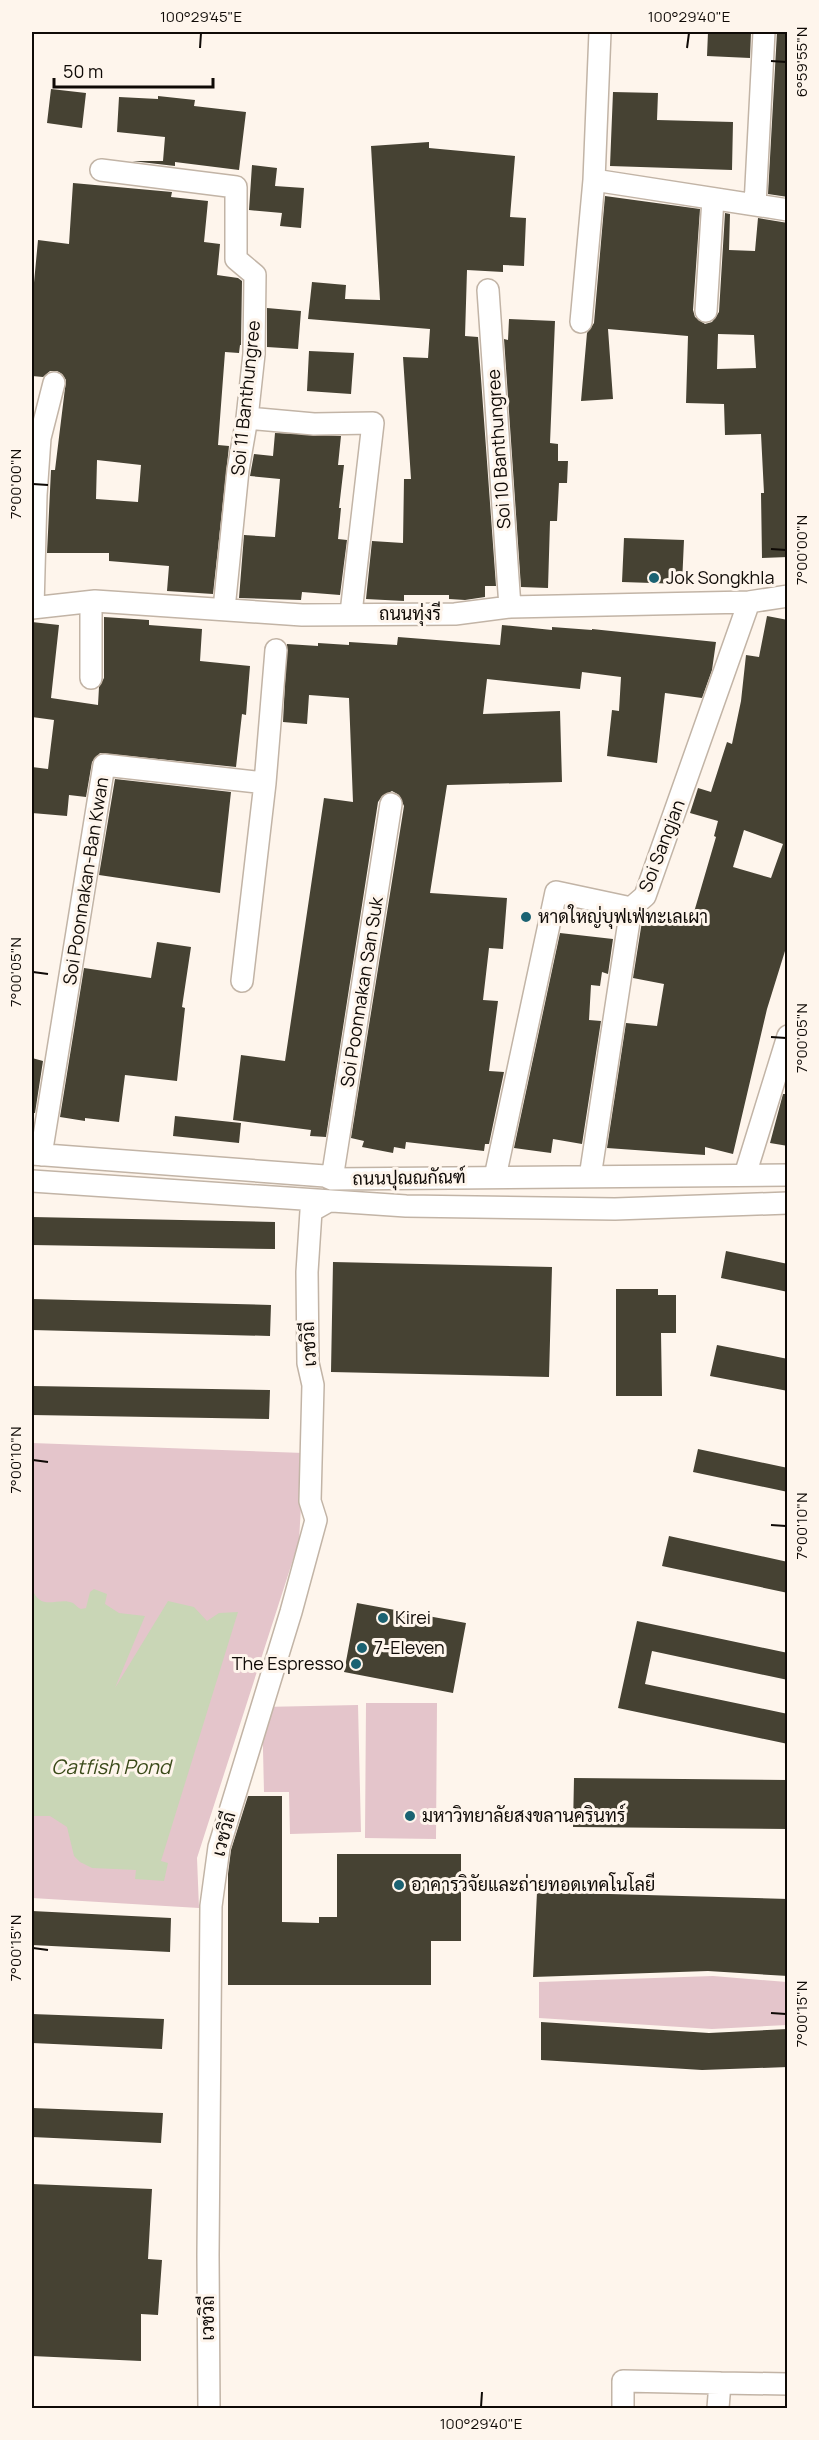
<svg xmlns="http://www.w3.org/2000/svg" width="819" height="2440" viewBox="0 0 819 2440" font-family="Manrope,Sarabun,sans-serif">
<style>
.green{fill:#e4c5cb}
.water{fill:#c9d6b6}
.building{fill:#464233;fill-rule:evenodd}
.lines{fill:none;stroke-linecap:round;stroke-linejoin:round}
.minor-casing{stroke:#c2b4a6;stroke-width:24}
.minor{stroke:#fff;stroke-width:21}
.ticks{fill:none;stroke:#0f0a06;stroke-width:2}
.poi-dot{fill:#1b6272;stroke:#fef5ec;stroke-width:2}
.labels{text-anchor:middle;stroke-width:6;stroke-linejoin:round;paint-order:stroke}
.street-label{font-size:18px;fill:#0f0a06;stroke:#fef5ec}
.poi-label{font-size:18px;fill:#0f0a06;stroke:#fef5ec;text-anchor:start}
.water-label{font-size:20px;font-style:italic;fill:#3a4a19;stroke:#fef5ec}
.neatline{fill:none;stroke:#0f0a06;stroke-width:2}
.ticks-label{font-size:15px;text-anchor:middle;fill:#0f0a06}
</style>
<rect width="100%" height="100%" fill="#fef5ec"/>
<path class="green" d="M32 1443 304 1453 299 1541 197 1858 199 1908 32 1898Z
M366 1703H437L436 1839 365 1838Z
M358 1705 361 1832 290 1834 289 1792H264L262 1707Z
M713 1976 787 1982V2025L712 2029 539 2018V1982Z"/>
<path class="water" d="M32 1588C40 1613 59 1596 73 1603 76 1605 78 1608 81 1609L86 1608 90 1592 94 1589 107 1594 105 1604 119 1613 145 1616 115 1688 168 1601 194 1607 207 1621 219 1613 238 1612 161 1861 168 1863 164 1881 135 1879 136 1870 92 1868 80 1862 74 1856 67 1827 50 1816H32Z"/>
<path class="building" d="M708 32H751L750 58 707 56Z
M777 32H788V197L768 194Z
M51 89 86 93 82 128 47 123Z
M613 92 658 93 657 120 733 122 732 170 610 166Z
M158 96 195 100 194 106 246 112 239 170 175 162V166L132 161H163L165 137 117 132 119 97 158 99Z
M429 142V148L515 156 510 217 526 218 524 266 503 265V272L467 270 465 336 478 337 496 586H485V597L465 600 449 599V595H404V601L366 599 372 541 403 543 404 479H411L403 357 428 358 430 329 308 319 312 282 346 285 345 299 380 300 371 146Z
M252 165 277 168 275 186 304 188 301 228 280 226 282 213 249 210Z
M73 183 172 192 171 197 208 201 204 242 220 244 217 275 238 278 242 281 241 345H240L239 353 225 352 218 445 229 446 213 594 167 591 169 566 109 561V553H47L51 470H55L66 380 62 374 57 371H50L43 377 32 376V304L38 240 69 244ZM97 460 141 465 138 502 96 499Z
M605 196 700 209 693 310 695 317 705 324 712 322 719 312 725 213 730 214 729 250 755 251 758 218 788 223V557L762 558 761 493H764L761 434 725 435 724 404 686 403 688 336 608 329 613 399 581 401 587 333 594 323ZM718 334 754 335 756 368 717 369Z
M267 308 301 311 298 349 267 347Z
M509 319 555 321 550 443 558 444V461H568L567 483H559L557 521H550L548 588 521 587 504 339 508 340Z
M309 351 354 353 351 394 307 391Z
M275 433 341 436 338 465H344L339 508H341L338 539 347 540 340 595 302 592 301 600 239 598 244 535 275 537 280 479 250 476 254 454 273 456Z
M624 538 684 540 682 584 622 582Z
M767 616 788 620V951H785L767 1009 733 1154 705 1147V1155L607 1148 626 1023 657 1026 664 984 633 978 643 915 647 911 692 919 716 837 714 836 718 821 690 813 698 788 711 792 727 742 732 744 741 701 746 655 759 657ZM744 830 783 844 771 878 733 867Z
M104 617 149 620V625L202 629 200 661 250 666 246 715 242 714 236 767 100 753 92 762 86 797 69 795 67 816 32 813V767L48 769 54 720 32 717V622L59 625 51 698 98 705 99 687 104 678Z
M502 625 552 630V627L592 630V629L716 642 712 670 702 698 665 693 657 763 607 756 612 710 619 711 621 677 582 672 580 689 487 679 483 714 560 711 562 782 447 785 430 893 507 898 503 949 489 948 483 1000 498 1001 489 1071 504 1072 489 1144H485L484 1151 406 1142 405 1149 394 1147 393 1153 362 1147 364 1141 351 1138 404 806 399 795 392 791 382 796 378 802 326 1137 310 1136 311 1130 233 1120 241 1055 285 1061 324 798 353 802 349 698 309 695 307 724 283 722 287 644 318 646V643L349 645V642L397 645 398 637 500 645Z
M115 779 231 792 220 893 99 875Z
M560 933 613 939 608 974 602 972 600 986 591 985 589 1020 601 1021 582 1144 553 1139 551 1153 514 1148Z
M157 942 191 947 182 1007 185 1008 177 1081 125 1075 119 1122 85 1118V1121L60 1117 84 968 151 978Z
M32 1058 43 1061 35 1113H32Z
M783 1094H788V1146L770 1143Z
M175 1116 241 1123 239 1143 173 1136Z
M32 1217 275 1222V1249L32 1245Z
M726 1251 788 1264V1292L721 1278Z
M333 1262 552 1267 549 1377 331 1372Z
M616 1289H658V1295H676V1333H661L662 1396H616Z
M32 1299 271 1305 270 1336 32 1330Z
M717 1345 788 1359V1391L710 1376Z
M32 1386 270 1390 269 1419 32 1415Z
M698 1449 788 1468V1492L693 1472Z
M669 1536 788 1562V1593L662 1566Z
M357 1603 466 1623 453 1693 344 1672Z
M637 1621 788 1653V1680L652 1651 645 1684 788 1714V1744L618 1708Z
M574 1778 788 1780V1829L573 1827Z
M248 1796H282V1922L319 1923V1917H337V1854H461V1941H431V1985H228V1874L231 1850Z
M537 1892 788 1899V1976L708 1971 533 1977Z
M32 1911 171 1918 170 1952 32 1945Z
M32 2014 164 2019 162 2049 32 2043Z
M541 2022 709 2033 788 2029V2067L702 2070 541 2060Z
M32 2108 163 2113 161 2143 32 2137Z
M32 2184 152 2189 148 2259 162 2260 158 2315 141 2314V2361L32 2356Z"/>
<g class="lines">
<g class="minor-casing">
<path id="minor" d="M600 32 594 180 788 210
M101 170 236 187V259L255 275 254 354 247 418 238 470 224 609
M755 205 764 32
M488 290 510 607
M706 311 713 199
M581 322 594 180
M247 418 314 424 373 423 351 613
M32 608 95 601 302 615 455 614 510 607 749 602 788 596
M33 608 36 495 40 438 54 383
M91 678V602
M631 908 645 896 749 602
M242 981 265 783 276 650
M32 1154 325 1176 332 1179 788 1175
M41 1155 104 765 265 783
M745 1175 788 1036
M495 1177 556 892 631 908
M590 1177 631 908
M332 1179 391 804
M32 1181 406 1206 615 1209 788 1203
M209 2408 208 2255 211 1906 219 1847 291 1612 316 1520 310 1501 313 1385 308 1363 307 1272 311 1211 327 1202
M623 2408V2381L720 2383
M718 2408 720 2383 788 2384"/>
</g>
<use href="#minor" class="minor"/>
</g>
<path class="ticks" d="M200 48 201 33M687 48 689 33M771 61 786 62M33 484 48 485M771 549 786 550M33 972 48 974M771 1037 786 1038M33 1460 48 1462M771 1525 786 1526M33 1948 48 1950M771 2013 786 2014M481 2407 482 2392"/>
<g class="poi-dot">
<circle cx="654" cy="578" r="6"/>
<circle cx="526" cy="917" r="6"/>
<circle cx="383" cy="1618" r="6"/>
<circle cx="362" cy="1648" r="6"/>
<circle cx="356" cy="1664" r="6"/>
<circle cx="410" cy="1816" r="6"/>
<circle cx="399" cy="1885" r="6"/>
</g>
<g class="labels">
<g class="street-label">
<text transform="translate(246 398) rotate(-84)" y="6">Soi 11 Banthungree</text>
<text transform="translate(499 449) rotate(-94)" y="6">Soi 10 Banthungree</text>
<text x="410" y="620">ถนนทุ่งรี</text>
<text transform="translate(662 846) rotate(-69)" y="6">Soi Sangjan</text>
<text transform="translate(86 881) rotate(-81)" y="6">Soi Poonnakan-Ban Kwan</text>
<text transform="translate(362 992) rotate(-81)" y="6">Soi Poonnakan San Suk</text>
<text transform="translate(409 1178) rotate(-1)" y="6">ถนนปุณณกัณฑ์</text>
<text transform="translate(309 1344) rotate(-93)" y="6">เวชวิถี</text>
<text transform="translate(224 1834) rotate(-75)" y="6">เวชวิถี</text>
<text transform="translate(208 2318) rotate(-90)" y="6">เวชวิถี</text>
</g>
<g class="poi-label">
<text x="666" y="584">Jok Songkhla</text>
<text x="538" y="923">หาดใหญ่บุฟเฟ่ทะเลเผา</text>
<text x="395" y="1624">Kirei</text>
<text x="374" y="1654">7-Eleven</text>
<text x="344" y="1670" text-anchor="end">The Espresso</text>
<text x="422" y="1822">มหาวิทยาลัยสงขลานครินทร์</text>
<text x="411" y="1891">อาคารวิจัยและถ่ายทอดเทคโนโลยี</text>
</g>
<g class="water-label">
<text x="111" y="1774">Catfish Pond</text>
</g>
</g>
<rect width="819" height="2440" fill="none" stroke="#fef5ec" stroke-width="66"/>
<path d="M54 78v9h159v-9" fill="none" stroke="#0f0a06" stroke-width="3"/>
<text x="63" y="78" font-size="18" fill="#0f0a06" stroke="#fef5ec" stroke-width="4.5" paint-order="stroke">50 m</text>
<rect x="33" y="33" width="753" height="2374" class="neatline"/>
<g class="ticks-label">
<text x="201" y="22">100°29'45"E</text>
<text x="689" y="22">100°29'40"E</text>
<text transform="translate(802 62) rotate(-90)" y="5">6°59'55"N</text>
<text transform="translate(16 484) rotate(-90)" y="5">7°00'00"N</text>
<text transform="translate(802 550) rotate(-90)" y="5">7°00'00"N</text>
<text transform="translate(16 972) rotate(-90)" y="5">7°00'05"N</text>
<text transform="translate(802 1038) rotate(-90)" y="5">7°00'05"N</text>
<text transform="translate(16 1460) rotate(-90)" y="5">7°00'10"N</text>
<text transform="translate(802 1526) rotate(-90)" y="5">7°00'10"N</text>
<text transform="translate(16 1948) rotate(-90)" y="5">7°00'15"N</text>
<text transform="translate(802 2014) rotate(-90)" y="5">7°00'15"N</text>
<text x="481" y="2429">100°29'40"E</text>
</g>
</svg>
